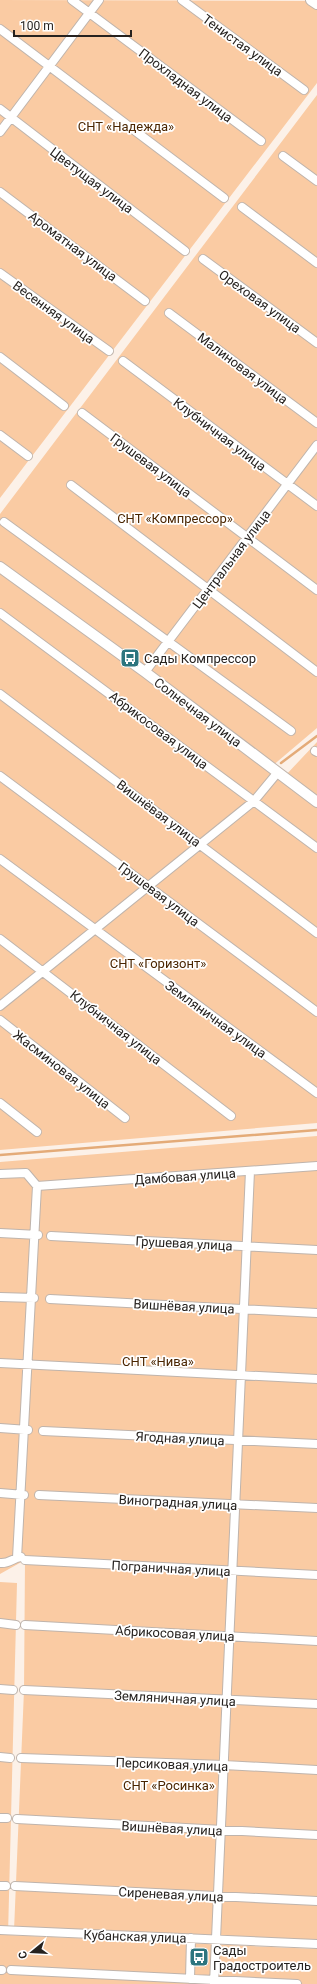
<svg xmlns="http://www.w3.org/2000/svg" width="317" height="1984" viewBox="0 0 317 1984" font-family="Roboto,sans-serif">
<style>
.garden{fill:#facba3}
.lines{fill:none;stroke-linecap:round;stroke-linejoin:round}
.stream{stroke:#e4ab78;stroke-width:2.5}
.minor-casing{stroke:#bfb4ac;stroke-width:10}
.tertiary-casing{stroke:#bfb4ac;stroke-width:12}
.minor{stroke:#fff;stroke-width:8}
.tertiary{stroke:#fff;stroke-width:10}
.labels{text-anchor:middle;stroke-width:3.5;stroke-linejoin:round;paint-order:stroke}
.street-label{font-size:13px;fill:#26221f;stroke:#fff}
.park-label{font-size:13px;fill:#4a2500;stroke:#fff}
.poi-label{font-size:13px;fill:#26221f;stroke:#fff;text-anchor:start}
</style>
<rect width="100%" height="100%" fill="#fcf1e8"/>
<path class="garden" d="M0 0 317 1V83L0 498Z
M317 95V728L271 767 284 777 317 742V1123L0 1150V514Z
M317 1136V1944L14 1931 24 1690 25 1560 0 1574V1162Z
M0 1582 17 1583 8 1935 317 1949V1984H0Z"/>
<g class="lines">
<path class="stream" d="M281 763 317 736
M0 1155 317 1130"/>
<g class="minor-casing">
<path id="minor" d="M72 0 261 141
M182 0 304 90
M0 29 224 198
M0 109 185 251
M0 132 99 0
M283 156 317 181
M0 192 145 301
M242 207 317 263
M203 259 317 343
M0 273 109 351
M169 313 317 423
M0 357 64 406
M123 361 317 506
M82 413 317 590
M0 435 28 456
M71 485 317 672
M4 522 291 731
M0 613 317 848
M145 672 317 445
M0 694 317 933
M315 751 317 752
M0 776 317 1012
M0 859 317 1093
M0 939 231 1116
M0 1006 254 801 278 772
M0 1020 125 1118
M0 1103 37 1132
M0 1174 26 1173 37 1186 17 1558
M37 1186 317 1166
M0 1233 38 1235
M51 1236 317 1250
M0 1297 34 1298
M50 1299 317 1313
M0 1363 317 1379
M0 1428 28 1430
M43 1431 317 1444
M0 1493 24 1495
M39 1495 317 1508
M25 1560 317 1575
M0 1563C9 1564 13 1558 21 1557
M0 1623 16 1625
M25 1625 317 1641
M0 1689 13 1690
M24 1690 317 1704
M0 1757 10 1758
M21 1758 224 1765 317 1770
M0 1818H7
M17 1819 317 1835
M0 1886H6
M15 1886 317 1901
M0 1930 317 1944
M0 1970H2
M11 1970 297 1984
M190 1979 191 1938
M214 1984 250 1171"/>
</g>
<g class="tertiary-casing">
<path id="tertiary" d="M311 0 317 4
M0 567 145 672 317 802"/>
</g>
<use href="#minor" class="minor"/>
<use href="#tertiary" class="tertiary"/>
</g>
<defs>
<g id="bus-square" transform="scale(1)"><rect x="-9" y="-9" width="18" height="18" rx="4" fill="#2c757e" stroke="#fff"/><path d="M-5-6H5V4H4V6H2V4H-2V6H-4V4H-5ZM-3.5-4V0h7V-4ZM-3.5 1.2v1.5H-2V1.2ZM2 1.2v1.5H3.5V1.2Z" fill="#fff"/></g>
</defs>
<g fill-rule="evenodd">
<use href="#bus-square" x="130" y="658"/>
<use href="#bus-square" x="199" y="1957"/>
</g>
<g class="labels">
<g class="street-label">
<text transform="translate(243 45) rotate(36)" y="5">Тенистая улица</text>
<text transform="translate(186 85) rotate(37)" y="5">Прохладная улица</text>
<text transform="translate(92 180) rotate(37)" y="5">Цветущая улица</text>
<text transform="translate(73 246) rotate(37)" y="5">Ароматная улица</text>
<text transform="translate(260 301) rotate(36)" y="5">Ореховая улица</text>
<text transform="translate(54 312) rotate(36)" y="5">Весенняя улица</text>
<text transform="translate(243 368) rotate(37)" y="5">Малиновая улица</text>
<text transform="translate(220 434) rotate(37)" y="5">Клубничная улица</text>
<text transform="translate(151 465) rotate(37)" y="5">Грушевая улица</text>
<text transform="translate(231 559) rotate(-53)" y="5">Центральная улица</text>
<text transform="translate(198 712) rotate(37)" y="5">Солнечная улица</text>
<text transform="translate(159 730) rotate(37)" y="5">Абрикосовая улица</text>
<text transform="translate(159 813) rotate(37)" y="5">Вишнёвая улица</text>
<text transform="translate(159 894) rotate(37)" y="5">Грушевая улица</text>
<text transform="translate(216 1019) rotate(36)" y="5">Земляничная улица</text>
<text transform="translate(116 1027) rotate(38)" y="5">Клубничная улица</text>
<text transform="translate(62 1069) rotate(38)" y="5">Жасминовая улица</text>
<text transform="translate(185 1176) rotate(-4)" y="5">Дамбовая улица</text>
<text transform="translate(184 1243) rotate(3)" y="5">Грушевая улица</text>
<text transform="translate(184 1306) rotate(3)" y="5">Вишнёвая улица</text>
<text transform="translate(180 1438) rotate(3)" y="5">Ягодная улица</text>
<text transform="translate(178 1502) rotate(3)" y="5">Виноградная улица</text>
<text transform="translate(171 1568) rotate(3)" y="5">Пограничная улица</text>
<text transform="translate(175 1633) rotate(3)" y="5">Абрикосовая улица</text>
<text transform="translate(175 1698) rotate(3)" y="5">Земляничная улица</text>
<text transform="translate(172 1764) rotate(2)" y="5">Персиковая улица</text>
<text transform="translate(172 1828) rotate(3)" y="5">Вишнёвая улица</text>
<text transform="translate(171 1894) rotate(3)" y="5">Сиреневая улица</text>
<text transform="translate(135 1936) rotate(2)" y="5">Кубанская улица</text>
</g>
<g class="park-label">
<text x="126" y="131">СНТ «Надежда»</text>
<text x="175" y="523">СНТ «Компрессор»</text>
<text x="158" y="968">СНТ «Горизонт»</text>
<text x="158" y="1366">СНТ «Нива»</text>
<text x="169" y="1790">СНТ «Росинка»</text>
</g>
<g class="poi-label">
<text x="144" y="663">Сады Компрессор</text>
<text x="213" y="1955">Сады<tspan x="213" dy="15">Градостроитель</tspan></text>
</g>
</g>
<g transform="translate(32 1952) rotate(252)" stroke="#ffffff" stroke-width="3" paint-order="stroke">
<path d="M0-3L7 15L0 10L-7 15Z" fill="#26221f"/>
<text y="-6" font-size="11" font-weight="bold" text-anchor="middle" fill="#26221f">С</text>
</g>
<path d="M14 30v6h117v-6" fill="none" stroke="#26221f" stroke-width="2"/>
<text x="20" y="30" font-size="12" fill="#26221f" stroke="#ffffff" stroke-width="3" paint-order="stroke">100 m</text>
</svg>
